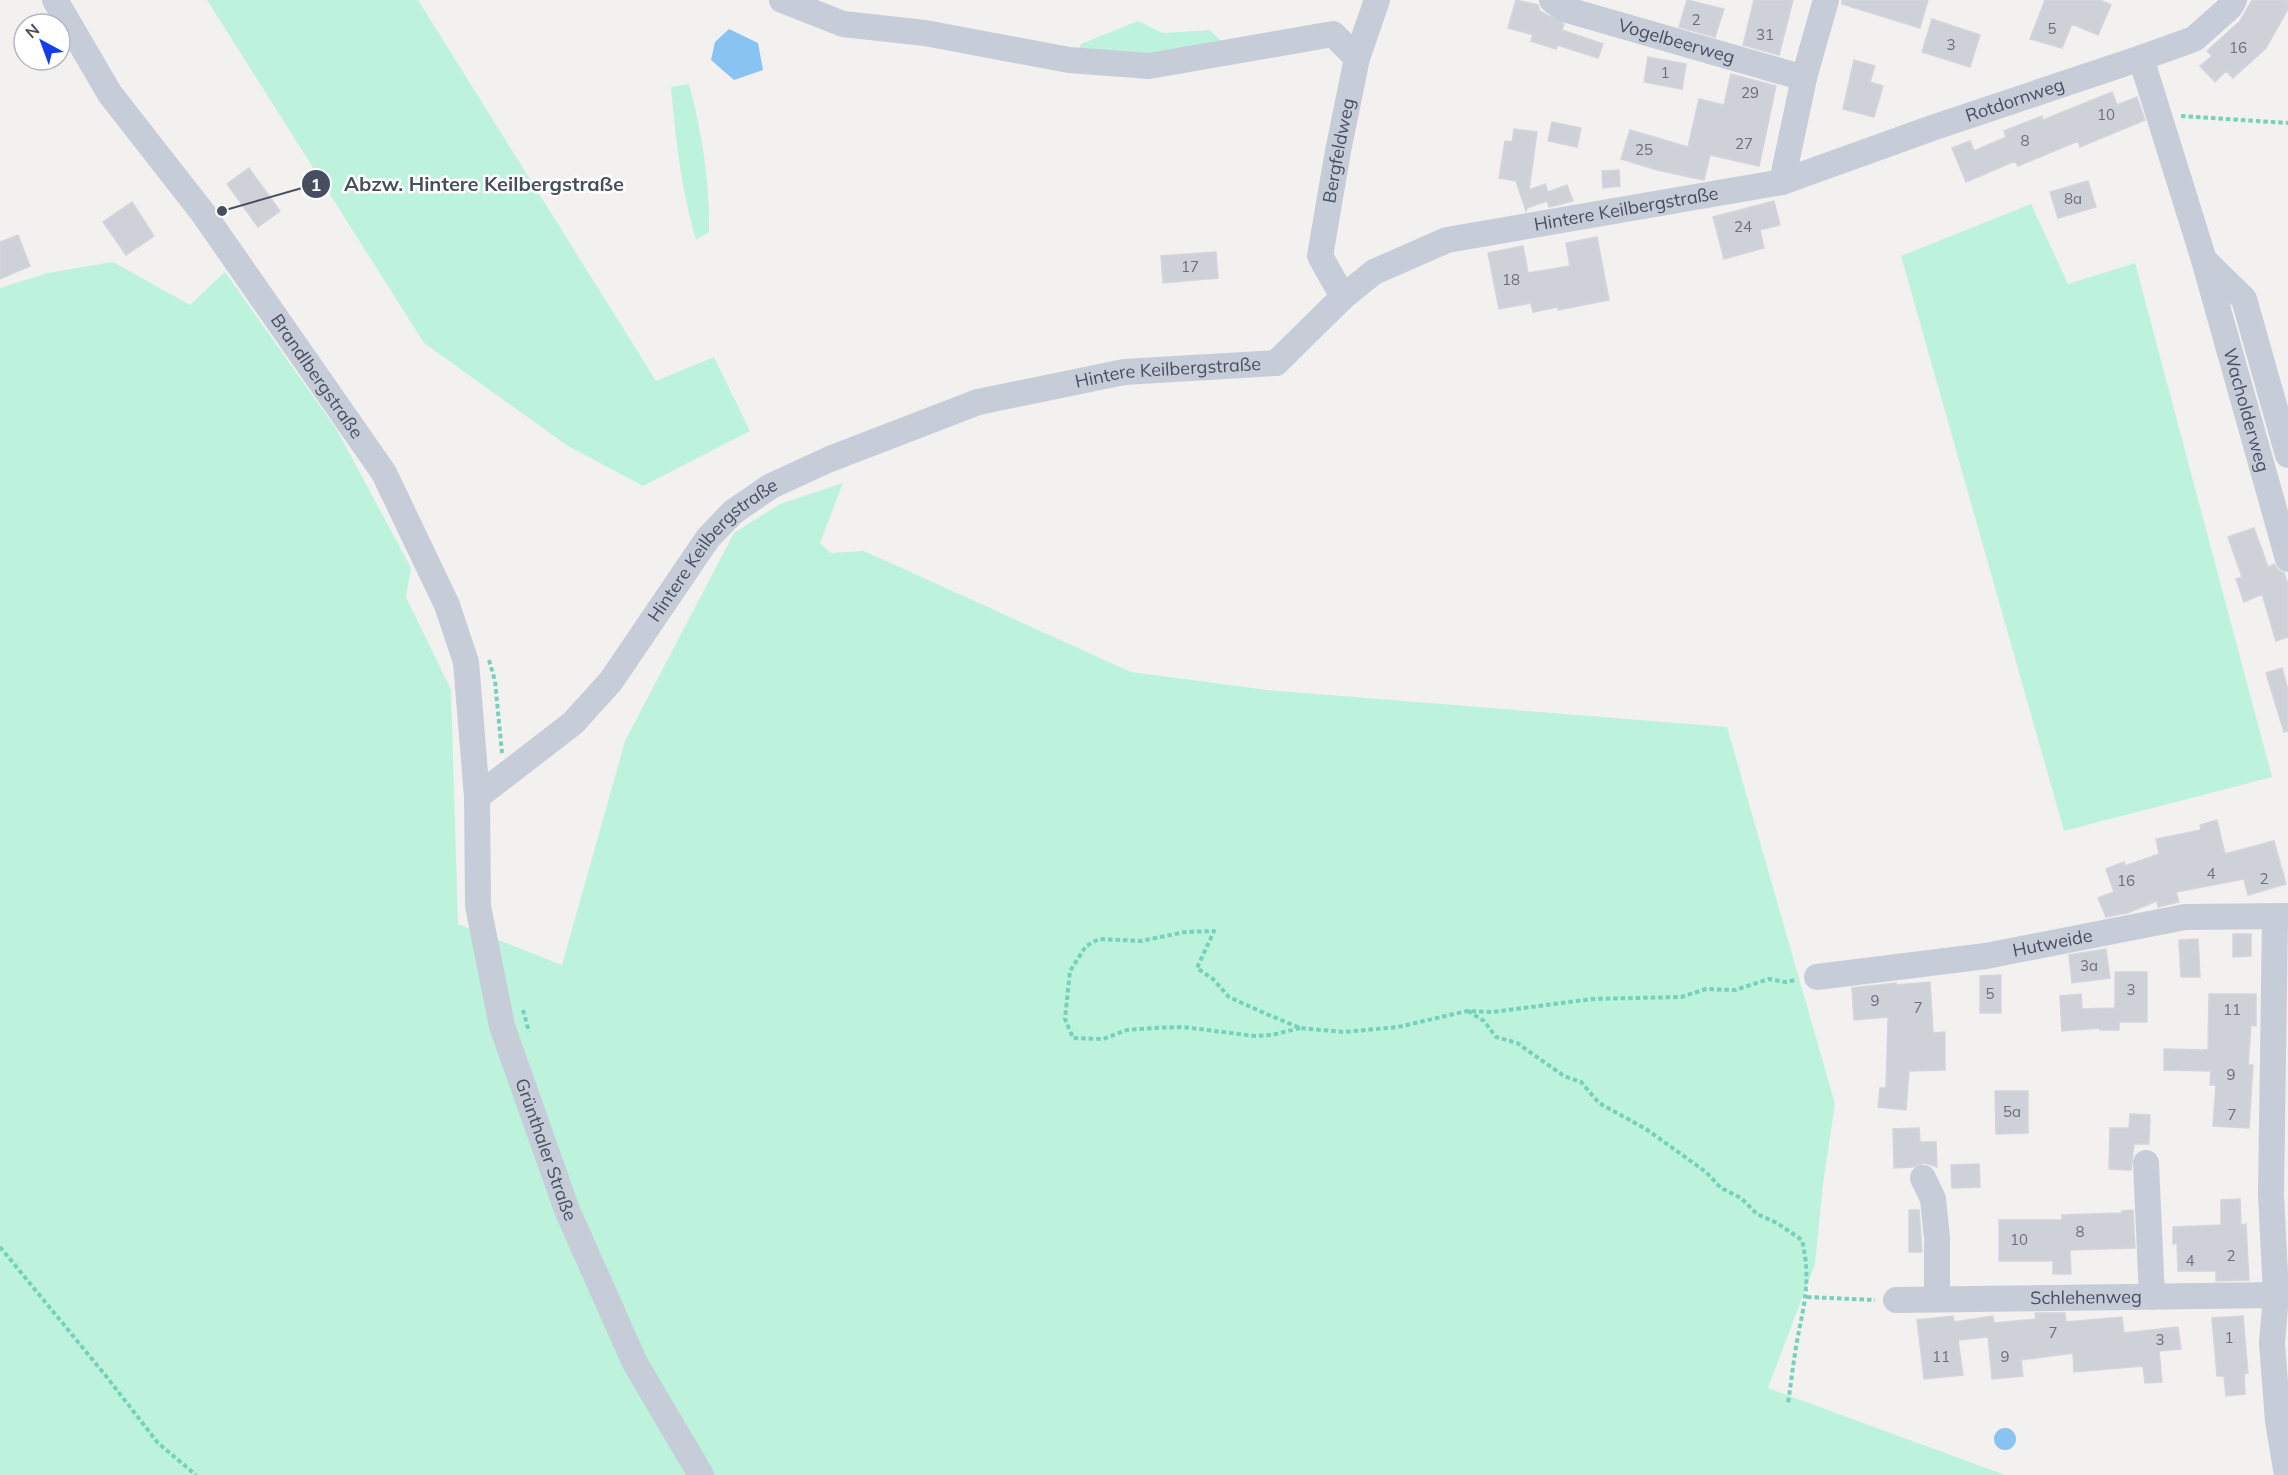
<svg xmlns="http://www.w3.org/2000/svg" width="2288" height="1475" viewBox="0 0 2288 1475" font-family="Mulish,sans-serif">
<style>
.green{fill:#bdf2dd}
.water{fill:#88c3f1}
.building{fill:#cfd1d8;stroke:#d4d4dc;stroke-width:1.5}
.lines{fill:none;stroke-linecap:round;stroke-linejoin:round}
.path{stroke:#73d2b9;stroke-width:4;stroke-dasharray:4.5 3;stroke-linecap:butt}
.minor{stroke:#c6ccd8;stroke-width:26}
.labels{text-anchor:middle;stroke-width:5;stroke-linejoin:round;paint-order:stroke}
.number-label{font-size:15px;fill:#696f7d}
.street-label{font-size:18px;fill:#474e5f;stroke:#fff}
.leader{fill:none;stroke:#474e5f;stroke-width:2}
.callout-dot{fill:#474e5f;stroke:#fff;stroke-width:2}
.mark-label{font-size:18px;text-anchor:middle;font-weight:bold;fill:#fff}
.callout-label{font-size:20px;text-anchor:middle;font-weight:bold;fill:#474e5f;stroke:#fff;stroke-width:5;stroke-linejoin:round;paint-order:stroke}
</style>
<rect width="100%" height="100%" fill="#f3f1f0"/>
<path class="green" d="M207 0H418L656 381 714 357 750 431 643 486 568 446 424 343Z
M1138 21 1163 33 1210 30 1228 48 1141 56 1077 54 1081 44Z
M689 84C702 133 710 182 709 232L696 240C681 187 676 142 671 87Z
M2031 204 2068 284 2135 263 2272 777 2064 831 1901 256Z
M113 262 190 305 225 272 337 430 411 568 406 597 451 690 458 924 562 965 625 741 734 533 780 504 843 483 820 543 831 553 864 551 1131 672 1267 690 1727 727 1835 1104 1823 1184 1815 1264 1768 1388 2005 1475H0V288L48 273Z"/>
<path class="water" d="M729 29 758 43 763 70 734 80 711 60 715 42Z
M1994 1439a11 11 0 1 1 22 0a11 11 0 1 1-22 0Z"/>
<path class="building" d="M1516 0 1538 5 1540 11 1564 24 1562 30 1603 44 1598 58 1557 45 1556 49 1531 41 1533 35 1508 28Z
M1687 0 1724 9 1715 37 1679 27Z
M1754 0H1793L1779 55 1743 45Z
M1842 0H1928L1920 28 1842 4Z
M2045 0H2100L2111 5 2098 35 2072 24 2062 48 2030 39Z
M2252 0H2288V9L2266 48 2233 78 2226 71 2215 82 2200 66 2212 56 2207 51 2240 21Z
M1932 19 1980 35 1970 67 1922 52Z
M1648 57 1686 64 1682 89 1644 82Z
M1854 60 1875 66 1870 82 1883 86 1874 117 1843 109Z
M1731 74 1776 86 1759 166 1710 155 1704 180 1657 170 1621 159 1630 130 1688 147 1699 99 1724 105Z
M2112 92 2117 105 2137 97 2145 120 2080 147 2078 141 2018 166 2015 161 1966 182 1952 148 1970 141 1974 151 2006 137 2004 131 2042 116 2043 120Z
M1552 122 1581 128 1577 147 1548 141Z
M1514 129 1537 132 1529 190 1545 184 1548 192 1567 185 1573 201 1549 207 1547 201 1527 208 1526 211 1516 181 1499 178 1505 141 1512 142Z
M249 168 280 211 258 227 227 184Z
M1619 170 1620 186 1603 188 1602 171Z
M2088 181 2096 207 2058 218 2050 192Z
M1774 201 1780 225 1760 230 1764 248 1724 259 1713 217Z
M132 202 154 236 126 255 103 222Z
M18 235 30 266 0 279V242Z
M1597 237 1609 300 1558 310V307L1533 312 1531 303 1499 309 1488 253 1523 246 1528 273 1570 266 1566 243Z
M1216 252 1218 278 1163 283 1161 256Z
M2254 528 2268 567 2274 564 2278 570 2284 573 2288 584V637L2276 641 2262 594 2244 602 2236 579 2242 577 2228 537Z
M2282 668 2288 690V731L2284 732 2266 673Z
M2217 820 2225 854 2274 841 2286 884 2248 895 2244 879 2176 892 2179 902 2158 907 2157 901 2127 913 2106 917 2098 898 2114 892 2106 869 2124 862 2125 866 2159 854 2156 839 2201 830 2200 825Z
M2233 934H2251V956L2233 957Z
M2198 939 2200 977H2181L2179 940Z
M2106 949 2110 978 2072 983 2069 955Z
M2115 972H2147V1022H2119V1030H2100V1028L2062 1031 2060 996 2081 994 2082 1009 2115 1008Z
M2001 975V1013H1980V976Z
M1930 982 1933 1033 1945 1032V1070L1909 1071 1906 1110 1878 1107 1880 1088H1886L1888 1017 1854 1020 1852 988 1896 983V985Z
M2209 994H2256V1026L2251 1025 2248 1065H2253L2249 1128 2213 1126 2216 1085H2210L2211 1071 2164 1070V1049L2208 1050Z
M1995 1091H2028V1133L1996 1134Z
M2130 1114 2150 1115 2149 1144H2134L2131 1170 2109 1169 2110 1128H2129Z
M1919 1128 1920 1142H1936L1937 1167 1924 1163 1913 1167 1894 1168 1893 1129Z
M1979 1164 1980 1187 1952 1188 1951 1165Z
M2240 1199 2241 1225 2246 1224 2249 1280 2216 1281V1271H2178L2177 1243 2173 1244V1227L2221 1225V1200Z
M1909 1210H1919L1922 1252H1909Z
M2133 1210 2135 1248 2070 1250 2071 1274H2053V1261H1999V1220H2062V1215L2122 1213V1211Z
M2035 1313H2065L2066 1322 2122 1317 2124 1333 2178 1327 2181 1349 2159 1351 2162 1382 2145 1383 2143 1366 2074 1372 2073 1353 2021 1360 2023 1376 1992 1379 1988 1337 1958 1340 1963 1375 1924 1379 1917 1320 1953 1316 1954 1322 1993 1316 1994 1323 2036 1319Z
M2243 1316 2248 1373 2244 1374 2245 1394 2226 1396 2224 1376H2217L2212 1318Z"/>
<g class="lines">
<path class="path" d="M2181 116 2288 123
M489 660 495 681 502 753
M523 1010 529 1032
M1468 1011 1484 1021 1496 1037 1517 1043 1564 1076 1581 1082 1599 1103 1646 1129 1706 1172 1721 1188 1741 1198 1757 1214 1777 1223 1802 1240C1812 1282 1803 1307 1796 1347 1793 1365 1791 1384 1788 1403
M1300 1028 1272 1035 1255 1036 1183 1027 1154 1028 1127 1030 1103 1039 1073 1038 1065 1019 1070 971 1086 946 1099 939 1141 941 1185 932 1214 931 1197 968 1213 979 1229 997 1264 1013 1300 1028 1344 1032 1398 1027 1467 1011 1493 1012 1592 999 1681 997 1706 989 1735 990 1769 979 1785 982 1796 980
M0 1247 106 1376 158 1443 196 1475
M1807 1297 1875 1300"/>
<g class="minor">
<path id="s1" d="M55 0 110 94 203 213 384 473 447 605 466 662 477 797 478 906 502 1026 567 1210 635 1363 701 1475"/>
<path d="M782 0 843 24 925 33 1069 60 1149 66 1333 34 1357 58"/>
<path id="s2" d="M1552 0 1564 9 1804 78"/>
<path d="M2141 58 2204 260 2244 299 2288 455"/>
<path d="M1782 182 1804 78 1826 0"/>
<path id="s3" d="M2204 260 2288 559"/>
<path id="s4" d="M1343 297 1320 256 1338 151 1357 58 1377 0"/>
<path id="s5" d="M477 797 573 723 611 681 708 538 733 512 771 486 830 459 978 402 1124 372 1276 363 1343 297 1374 272 1447 240 1782 182 1935 127 2141 58 2194 39 2230 7 2234 0"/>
<path d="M2275 918 2271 1195 2276 1295 2272 1343 2278 1421 2287 1475"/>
<path id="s6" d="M1817 977 1986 956 2185 917 2288 916"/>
<path d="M2146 1163 2152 1297"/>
<path d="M1923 1178 1933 1199 1937 1238V1299"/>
<path id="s7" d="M1896 1300 2276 1295"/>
</g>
</g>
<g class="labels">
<g class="number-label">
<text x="1696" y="25">2</text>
<text x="2052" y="34">5</text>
<text x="1765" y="40">31</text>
<text x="1951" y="50">3</text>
<text x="2238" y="53">16</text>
<text x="1665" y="78">1</text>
<text x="1750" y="98">29</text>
<text x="2106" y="120">10</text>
<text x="2025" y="146">8</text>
<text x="1744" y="149">27</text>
<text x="1644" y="155">25</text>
<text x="2073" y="204">8a</text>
<text x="1743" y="232">24</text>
<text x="1190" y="272">17</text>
<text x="1511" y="285">18</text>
<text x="2211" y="879">4</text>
<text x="2264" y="884">2</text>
<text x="2126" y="886">16</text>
<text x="2089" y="971">3a</text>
<text x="2131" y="995">3</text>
<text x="1990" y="999">5</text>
<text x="1875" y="1006">9</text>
<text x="1918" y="1013">7</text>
<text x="2232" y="1015">11</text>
<text x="2231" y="1080">9</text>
<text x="2012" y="1117">5a</text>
<text x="2232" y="1120">7</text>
<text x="2080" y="1237">8</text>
<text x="2019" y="1245">10</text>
<text x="2231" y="1261">2</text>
<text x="2190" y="1266">4</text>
<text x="2053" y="1338">7</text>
<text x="2229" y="1343">1</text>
<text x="2160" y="1345">3</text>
<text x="1941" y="1362">11</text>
<text x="2005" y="1362">9</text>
</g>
<g class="street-label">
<text dy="6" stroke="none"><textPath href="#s2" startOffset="132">Vogelbeerweg</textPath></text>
<text dy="6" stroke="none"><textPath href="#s5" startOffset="1758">Rotdornweg</textPath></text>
<text dy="6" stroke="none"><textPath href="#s4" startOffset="154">Bergfeldweg</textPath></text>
<text dy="6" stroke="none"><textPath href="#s5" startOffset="1353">Hintere Keilbergstraße</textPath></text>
<text dy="6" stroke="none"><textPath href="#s5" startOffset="849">Hintere Keilbergstraße</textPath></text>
<text dy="6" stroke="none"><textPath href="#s1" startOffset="459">Brandlbergstraße</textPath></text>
<text dy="6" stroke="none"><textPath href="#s3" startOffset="156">Wacholderweg</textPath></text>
<text dy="6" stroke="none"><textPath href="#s5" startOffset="345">Hintere Keilbergstraße</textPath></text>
<text dy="6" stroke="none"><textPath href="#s6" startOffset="238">Hutweide</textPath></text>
<text dy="6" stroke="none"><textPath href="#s1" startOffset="1281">Grünthaler Straße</textPath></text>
<text dy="6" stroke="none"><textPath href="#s7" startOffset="190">Schlehenweg</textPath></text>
</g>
</g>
<path class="leader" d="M222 211L316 184"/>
<g class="callout-dot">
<circle cx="222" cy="211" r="6"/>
<circle cx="316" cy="184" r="15"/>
</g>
<g class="mark-label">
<text x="316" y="191">1</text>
</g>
<g class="callout-label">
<text x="484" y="191">Abzw. Hintere Keilbergstraße</text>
</g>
<g transform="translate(42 42) rotate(319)"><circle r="28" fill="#ffffff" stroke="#b5b8bf" stroke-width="1.5"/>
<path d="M0-4.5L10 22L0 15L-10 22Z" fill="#103eed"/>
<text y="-9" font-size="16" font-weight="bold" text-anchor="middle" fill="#474e5f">N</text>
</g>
</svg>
